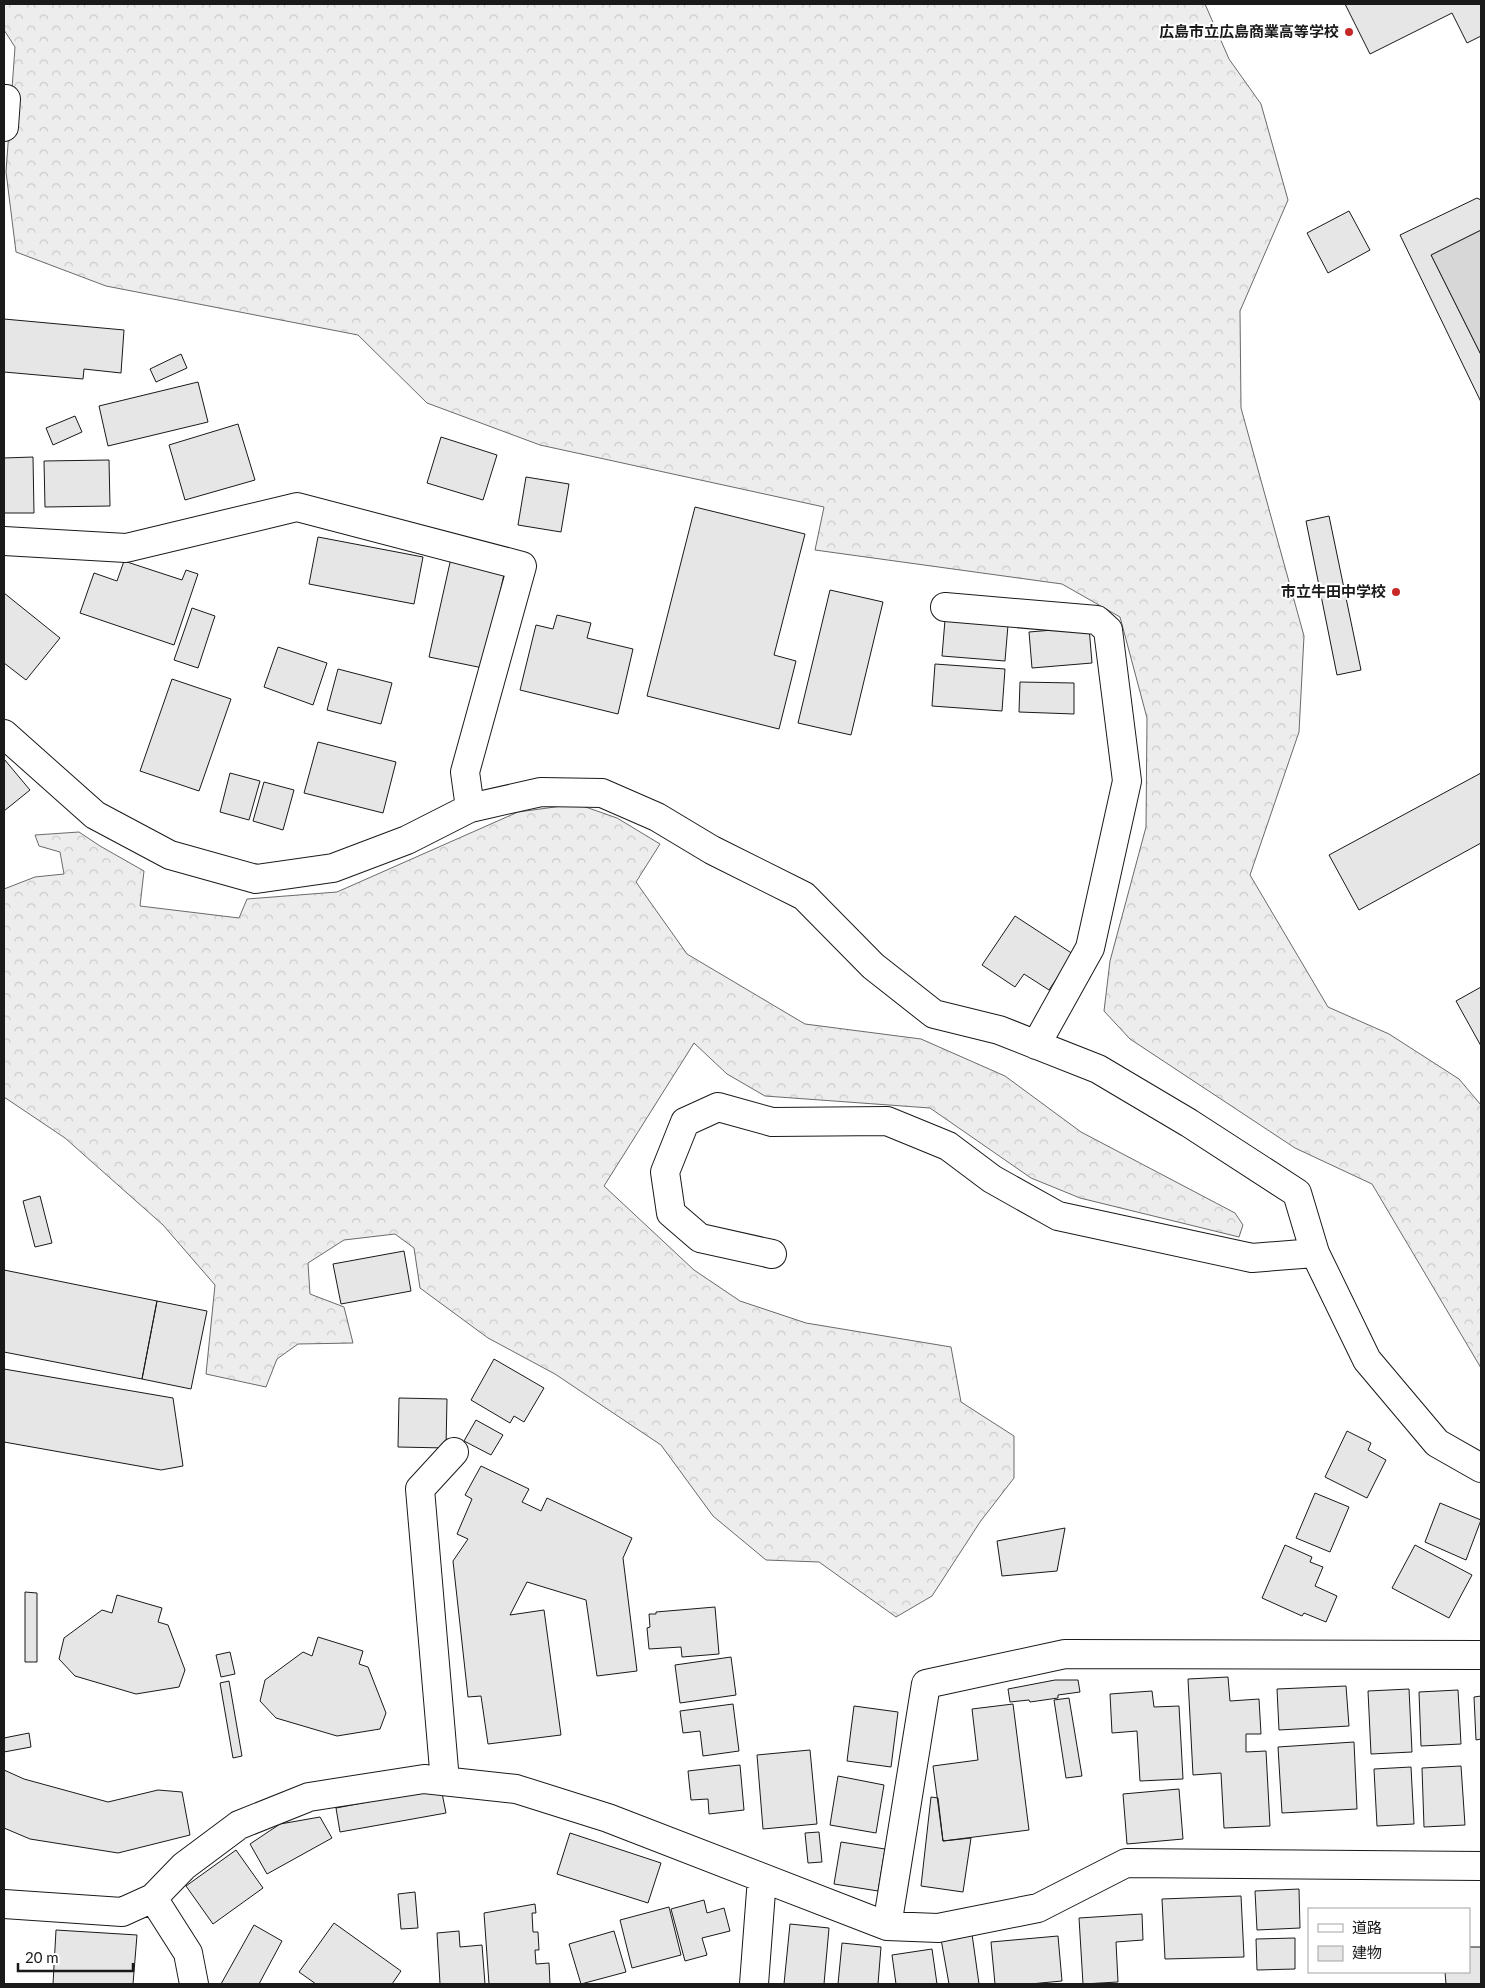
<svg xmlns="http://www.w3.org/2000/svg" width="1485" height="1988" viewBox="0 0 1485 1988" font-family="Lato,'Noto Sans JP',sans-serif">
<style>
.forest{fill:url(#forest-crowns);stroke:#6a6a6a}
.water{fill:#d7d7d7;stroke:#6a6a6a}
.building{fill:#e6e6e6;stroke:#1a1a1a}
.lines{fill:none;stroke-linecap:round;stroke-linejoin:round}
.street-casing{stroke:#1a1a1a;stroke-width:30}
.street{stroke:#fff;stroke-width:28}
.poi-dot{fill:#c62828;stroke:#fff;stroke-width:2}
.labels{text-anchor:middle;stroke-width:4;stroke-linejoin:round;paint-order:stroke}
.poi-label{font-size:15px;font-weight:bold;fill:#1a1a1a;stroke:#fff;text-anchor:end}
</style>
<defs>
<pattern id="forest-crowns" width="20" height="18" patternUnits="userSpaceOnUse" patternTransform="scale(1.25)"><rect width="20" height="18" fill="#ededed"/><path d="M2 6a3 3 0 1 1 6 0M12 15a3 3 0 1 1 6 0" fill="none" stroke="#cbcbcb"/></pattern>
</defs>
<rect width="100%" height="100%" fill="#fff"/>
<path class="forest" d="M4 4H1205L1229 59 1261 104 1288 200 1240 311 1241 408 1304 636 1299 732 1250 875 1328 1007 1389 1034 1459 1079 1481 1105V1368L1372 1184 1295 1148 1130 1039 1104 1011 1110 961 1146 827 1147 718 1120 617 1062 584 815 550 824 507 540 445 427 403 358 335 106 286 16 252 6 172 15 47 4 30Z
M577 804 617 818 660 844 636 882 687 954 805 1024 921 1039 1005 1076 1081 1132 1235 1213 1243 1225 1239 1237 1080 1198 1031 1178 930 1108 765 1096 727 1074 694 1043 604 1186 694 1270 740 1301 806 1323 951 1347 961 1402 1014 1436V1478L980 1522 932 1596 896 1617 819 1562 766 1560 713 1516 661 1445 555 1374 488 1338 420 1288 414 1248 395 1234 344 1240 308 1263 310 1294 344 1307 353 1343 298 1344 277 1359 266 1387 206 1374 215 1285 163 1225 65 1138 4 1097V889L35 877 64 874 60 852 39 846 35 835 79 832 100 846 144 871 140 906 239 918 247 899 337 892 518 812Z"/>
<path class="water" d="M1481 230V355L1431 255Z"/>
<path class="building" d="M1345 4H1481V36L1467 43 1452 13 1370 54Z
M1477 198 1481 200V230L1431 255 1481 355V402L1400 235Z
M1349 211 1370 250 1328 273 1307 233Z
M4 319 124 330 121 373 84 369 83 379 4 372Z
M181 354 187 368 156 382 150 369Z
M198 382 208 422 108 446 99 406Z
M75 416 82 432 53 445 46 428Z
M238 424 255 480 185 500 169 445Z
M441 437 497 455 483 500 427 483Z
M33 457 34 513H4V458Z
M109 460 110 506 45 507 44 461Z
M526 477 569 484 561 532 518 525Z
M695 507 805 534 774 655 796 661 779 729 647 696Z
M1329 516 1361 670 1337 675 1306 521Z
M318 537 423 557 414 604 309 584Z
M451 558 505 570 483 668 429 657Z
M124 561 182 580 186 570 198 574 174 645 80 613 94 573 117 581Z
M830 590 883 602 851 735 798 723Z
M4 593 60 638 26 680 4 663Z
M192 608 215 616 198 668 174 660Z
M557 615 591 623 587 638 633 649 618 714 520 690 536 625 553 629Z
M945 620 1008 625 1005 661 942 656Z
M1089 627 1092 663 1032 668 1029 632Z
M278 647 327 663 313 705 264 687Z
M935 664 1005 669 1002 711 932 706Z
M338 669 392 683 381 724 327 710Z
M172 679 231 699 199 791 140 771Z
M1020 682 1074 683V714L1019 712Z
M318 742 396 762 383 813 304 793Z
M4 759 30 790 4 811Z
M230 773 260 781 249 820 220 812Z
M1481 773V843L1359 910 1329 855Z
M264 782 294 790 283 830 253 821Z
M1015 916 1073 954 1049 990 1024 974 1015 987 982 965Z
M1481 987V1046L1456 1001Z
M40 1196 52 1243 35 1247 23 1201Z
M404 1251 411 1291 341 1304 333 1264Z
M4 1270 157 1301 142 1379 4 1352Z
M157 1301 207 1311 191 1389 142 1379Z
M494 1359 544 1388 524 1422 514 1416 510 1423 471 1400Z
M4 1369 173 1398 183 1466 161 1470 4 1442Z
M399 1398 447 1399 446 1448 398 1447Z
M476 1420 503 1435 491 1455 464 1441Z
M1347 1431 1371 1443 1368 1450 1386 1460 1367 1498 1325 1477Z
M481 1466 529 1489 522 1502 541 1511 547 1498 632 1538 623 1558 637 1671 597 1676 586 1600 527 1582 510 1615 544 1610 561 1735 488 1744 481 1696 468 1697 453 1561 468 1539 457 1534 472 1499 465 1495Z
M1315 1493 1349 1507 1330 1552 1296 1538Z
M1440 1503 1481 1520 1466 1560 1425 1542Z
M1065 1528 1057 1571 1002 1576 997 1541Z
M1285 1545 1312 1557 1310 1562 1323 1567 1315 1586 1337 1596 1326 1622 1304 1613 1302 1616 1262 1598Z
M1415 1545 1472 1575 1449 1618 1392 1588Z
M25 1592 37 1593V1662H25Z
M117 1595 162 1608 158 1622 168 1625 185 1670 179 1687 136 1694 75 1676 59 1659 64 1638 102 1610 112 1613Z
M715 1607 719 1654 682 1657 681 1647 649 1649 647 1628 650 1627 649 1614H656V1612Z
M318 1637 363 1651 359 1664 368 1667 386 1713 380 1729 337 1736 276 1718 260 1701 265 1680 303 1652 312 1656Z
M230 1652 235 1674 221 1677 216 1655Z
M731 1657 736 1695 680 1703 675 1665Z
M1228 1677 1230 1701 1259 1699 1261 1734H1246V1752L1266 1751 1270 1826 1224 1828 1221 1773 1193 1775 1188 1679Z
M1055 1680H1078L1080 1692 1058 1695V1698L1030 1702 1029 1700 1010 1702 1008 1689Z
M229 1681 242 1756 233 1758 220 1683Z
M1346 1686 1349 1726 1279 1730 1277 1689Z
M1409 1689 1412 1752 1371 1754 1368 1691Z
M1458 1690 1461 1744 1421 1746 1419 1692Z
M1152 1691 1154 1707 1179 1706 1183 1779 1140 1781 1137 1731 1112 1733 1110 1694Z
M1481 1696V1739L1476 1740 1474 1697Z
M1069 1698 1082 1776 1066 1778 1054 1700Z
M733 1704 739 1751 703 1756 700 1731 683 1733 680 1711Z
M1013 1704 1029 1830 943 1841 933 1766 978 1760 972 1709Z
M854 1706 898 1712 891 1767 847 1761Z
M29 1733 31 1747 4 1752V1738Z
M1354 1742 1357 1809 1282 1813 1278 1747Z
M810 1750 817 1824 763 1829 757 1755Z
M740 1765 744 1810 709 1814 708 1799 691 1800 688 1771Z
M1461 1766 1465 1825 1424 1827 1422 1768Z
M1411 1767 1414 1824 1377 1826 1374 1769Z
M4 1770 24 1779 108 1802 158 1790 182 1792 190 1835 118 1853 30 1839 4 1828Z
M838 1776 884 1785 876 1833 830 1825Z
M441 1788 446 1813 340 1832 336 1808Z
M1179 1789 1183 1839 1127 1844 1123 1794Z
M931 1797 938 1798 943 1841 971 1838 963 1892 921 1886Z
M320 1817 332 1838 267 1874 250 1844 280 1824Z
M819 1832 822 1862 808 1863 805 1833Z
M570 1833 661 1863 648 1903 557 1874Z
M841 1842 885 1849 878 1891 834 1884Z
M236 1850 263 1888 213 1924 186 1886Z
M1299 1889 1300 1928 1257 1930 1255 1891Z
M415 1892 418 1928 401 1929 398 1894Z
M1241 1896 1244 1957 1165 1959 1162 1899Z
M704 1900 707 1913 724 1908 730 1931 702 1938 707 1955 685 1961 671 1909Z
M535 1904 536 1913H532L533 1932H538L539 1950H535L536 1964 549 1963 550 1984H489L484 1913Z
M669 1907 681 1955 632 1968 620 1920Z
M1142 1914 1143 1940 1116 1942 1118 1982 1083 1984 1079 1918Z
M334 1923 401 1971 392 1984H316L299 1972Z
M790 1924 829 1928 824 1984H784Z
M254 1925 282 1941 259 1984H221Z
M56 1930 137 1935 133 1984H53Z
M459 1931 460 1947 482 1945 485 1984H440L437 1933Z
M614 1931 626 1972 581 1984 569 1944Z
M972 1934 979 1984H949L941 1939Z
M1058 1936 1062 1981 1030 1984H995L991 1942Z
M1295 1938V1969L1257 1970 1256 1939Z
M842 1943 881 1947 878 1984H838Z
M1469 1947H1481V1984H1446L1445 1972H1469Z
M932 1949 937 1984H896L892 1955Z"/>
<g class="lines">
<g class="street-casing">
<path id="street" d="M4 127 6 99
M4 541 126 548 297 507 522 566 465 772 470 808
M945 607 1097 620 1108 630 1127 781 1090 948 1036 1045
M4 734 95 815 170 855 256 879 333 868 407 840 470 808 541 792 602 793 657 817 712 850 804 896 873 966 934 1014 999 1030 1098 1069 1189 1123 1297 1193 1315 1253 1367 1360 1437 1443 1481 1468
M772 1254 700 1238 671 1213 665 1172 685 1122 718 1107 772 1122 887 1121 948 1146 992 1179 1058 1216 1252 1258 1315 1253
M445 1781 420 1489 454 1452
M153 1898 188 1953 194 1984
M4 1904 122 1912 153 1898 184 1866 239 1825 309 1797 424 1779 516 1789 608 1818 887 1926 938 1928 1038 1908 1126 1863 1481 1866
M887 1926 926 1684 1065 1654 1481 1655
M754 1984 762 1878"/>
</g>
<use href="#street" class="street"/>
</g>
<g class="poi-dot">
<circle cx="1349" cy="32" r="5"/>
<circle cx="1396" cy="592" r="5"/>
</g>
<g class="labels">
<g class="poi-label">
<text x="1339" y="37">広島市立広島商業高等学校</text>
<text x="1386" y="597">市立牛田中学校</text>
</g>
</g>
<rect width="1485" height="1988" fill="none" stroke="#1a1a1a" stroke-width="10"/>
<rect x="1308" y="1908" width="162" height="65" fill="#ffffff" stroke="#a3a3a3"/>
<rect x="1318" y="1924" width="25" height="8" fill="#ffffff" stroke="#a3a3a3"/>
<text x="1352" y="1933" font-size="15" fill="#1a1a1a">道路</text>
<rect x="1318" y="1946" width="25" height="15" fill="#e6e6e6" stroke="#a3a3a3"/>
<text x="1352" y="1958" font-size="15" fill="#1a1a1a">建物</text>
<path d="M18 1963v8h115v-8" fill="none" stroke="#1a1a1a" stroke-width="2.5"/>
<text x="25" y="1963" font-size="15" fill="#1a1a1a" stroke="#ffffff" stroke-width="4" paint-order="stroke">20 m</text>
</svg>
